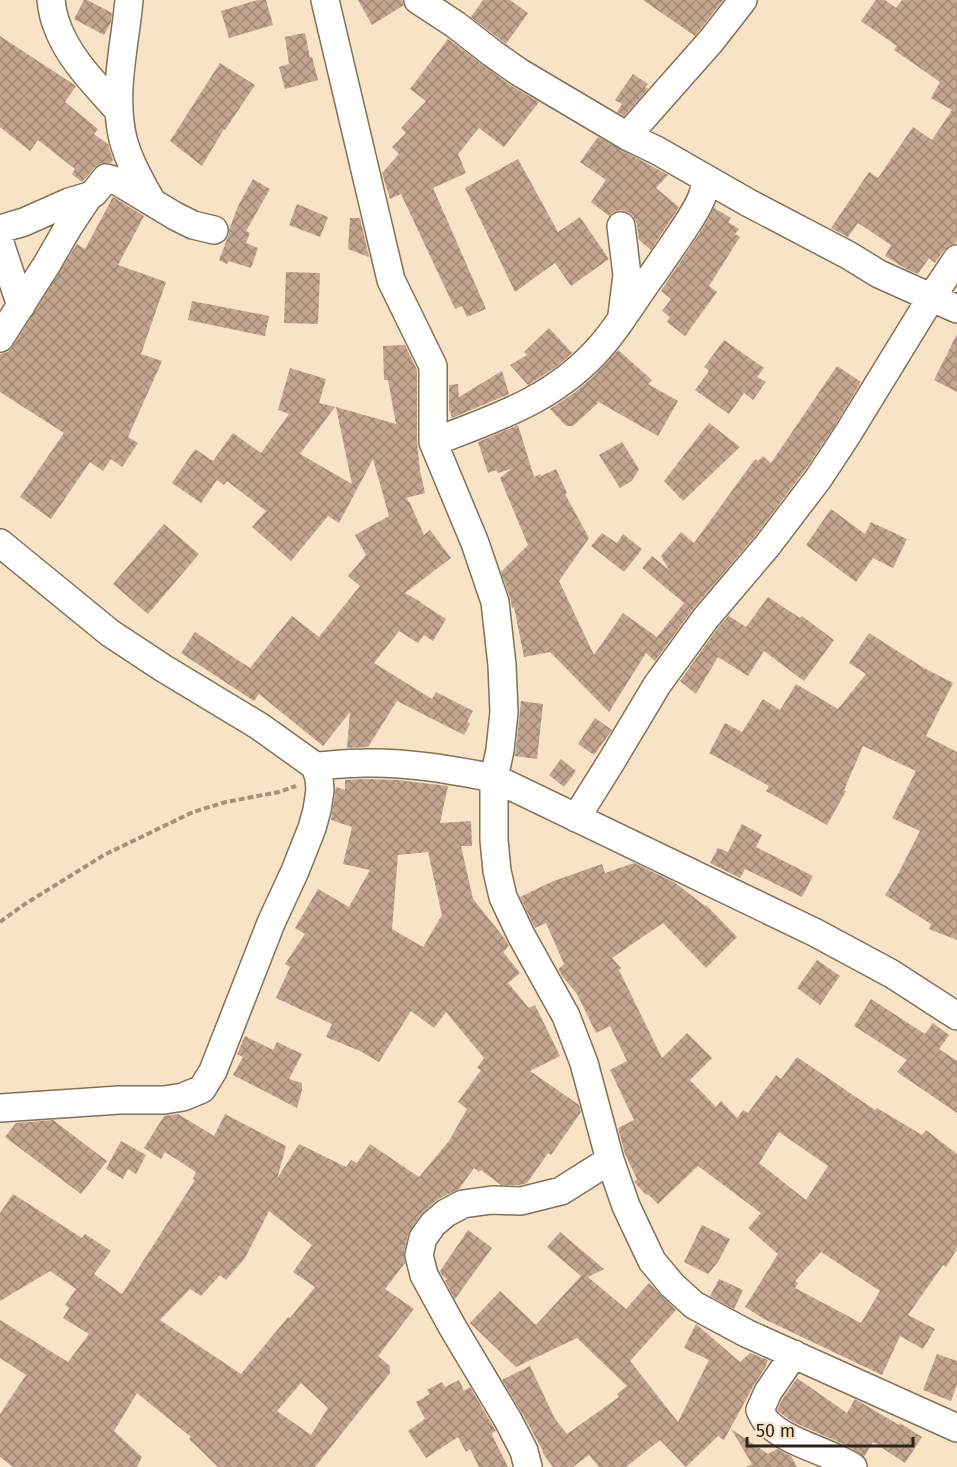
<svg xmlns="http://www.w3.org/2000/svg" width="957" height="1467" viewBox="0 0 957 1467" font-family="'Fira Sans',sans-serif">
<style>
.building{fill:url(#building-cross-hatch);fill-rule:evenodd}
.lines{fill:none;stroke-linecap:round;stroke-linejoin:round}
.minor-casing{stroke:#837156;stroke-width:30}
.path{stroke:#a1927c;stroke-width:4;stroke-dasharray:6 3;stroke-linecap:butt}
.minor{stroke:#fff;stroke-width:27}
</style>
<defs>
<pattern id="building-cross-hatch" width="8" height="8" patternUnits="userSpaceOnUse" patternTransform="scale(1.5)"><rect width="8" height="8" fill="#c3a590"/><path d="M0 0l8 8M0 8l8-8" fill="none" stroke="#9f8675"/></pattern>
</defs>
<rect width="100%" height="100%" fill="#f8e3c6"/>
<path class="building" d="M84 0H87L112 13 111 22 104 35 74 19Z
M258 0H266L273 25 229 38 221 11Z
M358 0H402L404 5 372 25Z
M483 0H510L528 13 506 44 471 17Z
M643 0H723L695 36Z
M876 0H885L896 8 902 0H957V241L955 244 950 245 944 250 935 263 929 258 918 274 908 270 885 256 891 245 858 223 848 237 831 228 869 172 878 178 913 127 932 140 952 110 931 98 940 82 894 50 897 46 861 21Z
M305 33 310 58 312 57 318 80 285 89 279 67 289 64 285 37Z
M0 36 76 86 65 102 98 129 94 134 108 144 113 160 111 163H101L94 168 82 182 72 174 75 169 38 140 30 151 0 127Z
M448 39 510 85 539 102 504 147 479 128 458 154 466 173 433 188 486 309 467 317 462 306 455 309 401 194 390 199 382 173 399 154 392 147 406 133 401 128 426 101 410 89Z
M220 63 255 85 225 130 224 129 202 166 170 141Z
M633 74 648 84 645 87 648 89 624 116 617 112 622 104 615 100Z
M598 137 668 175 656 188 679 207 651 250 639 240 637 224 633 216 628 212 620 210 612 213 609 216 591 202 606 180 580 162Z
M518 159 558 232 580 217 609 259 571 286 555 263 515 292 465 188Z
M253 179 270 189 246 231 250 233 246 243 258 248 251 268 229 261 227 264 219 260 229 234V230L238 206Z
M113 197 144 216 118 265 166 282 141 354 162 361 128 437 138 443 122 467 111 459 103 471 90 462 51 519 20 497 64 433 0 392V354L8 352 13 346 77 244 85 249Z
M297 204 328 217 320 237 289 225Z
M714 208 731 218 728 222 739 229 735 234 740 237 709 286 717 292 685 336 667 322 670 317 662 311 671 299 661 291 703 228Z
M350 218H360L369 257 348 249Z
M286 272 320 273 318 324 284 323Z
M192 301 269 316 265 336 188 320Z
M549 328 572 353 556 367 528 385 510 365 527 355 524 352Z
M957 334V392L934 380Z
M724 340 764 368 757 377 766 382 753 400 744 393 729 414 695 390 709 371 704 367Z
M405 345 417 370V442L420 471 425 493 406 498 410 503 424 535 430 530 451 558 405 593 421 602V603L446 619 433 641 424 635 418 643 399 631 374 663 432 699 436 692 473 711 467 722 470 724 464 735 397 701 368 747 347 748 350 712 323 746 259 694 254 701 181 653 195 632 250 668 292 616 319 637 360 586 348 576 366 555 355 535 389 516 373 459 339 523 328 516 291 561 252 527 266 511 227 481 224 485 217 480 201 503 172 483 195 449 213 461 233 433 261 453 289 414 278 410 290 368 326 379 319 403 335 407 300 454 352 484 336 407 396 424 388 380H384L383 346Z
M618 350 652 380 648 384 678 401 658 436 597 401 598 403 573 426H566L550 409 574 393 594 376Z
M837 366 861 382 834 427 805 470 755 536 693 609 655 661 646 653 609 712 550 652 524 657 514 607 512 608 510 597 501 572 528 545 500 478 511 469 498 473 496 470 488 473 478 442 518 425 534 477 540 474 541 476 556 469 567 493 565 494 589 538 559 581 594 655 623 613 657 637 684 603 642 568 652 556 669 570 661 556 681 532 694 543 755 459 758 461 763 456 771 463Z
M502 371 509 394 452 418 450 411H449V385L458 384 459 397Z
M709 423 740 447 683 501 664 481Z
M622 442 639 469 632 481 620 488 599 455Z
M831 509 865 534 871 522 907 539 893 568 873 558 856 582 806 545Z
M164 524 199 554 148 614 113 584Z
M602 533 617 543 623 534 642 549 624 572 591 546Z
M768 597 800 618 802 616 834 640 804 681 764 651 748 676 718 657 696 694 680 681 717 629 731 613 729 616 746 627Z
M869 633 924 668 953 683 926 736 957 752V940L929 929 931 924 885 895 898 874 920 831 892 818 916 771 863 746 844 790 846 791 827 825 766 791 769 786 709 753 725 723 742 732 763 699 780 710 796 684 838 709 866 674 849 663Z
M521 701 543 704 537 759 515 756Z
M595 718 612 730 594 755 578 744Z
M561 759 576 771 564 787 549 775Z
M365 779 397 780 448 786 440 823 471 821 472 846H461L473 899 505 939 509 946 503 952 520 973 508 983 529 1008 535 1005 560 1056 530 1071 579 1105 581 1112 551 1155 548 1153 527 1183 519 1185H501L481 1170 479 1172 474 1168 459 1189 438 1199 420 1215 408 1234 404 1252 405 1263 385 1289 414 1309 378 1356 390 1366V1373L315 1467H218L189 1439 191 1437 137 1393 114 1431 142 1457 137 1467H13L0 1457V1414L26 1375 0 1358V1320L68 1362 89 1334 63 1318 69 1308 65 1305 76 1289 50 1271 0 1301V1213L13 1194 82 1238 85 1234 111 1251 94 1274 122 1294 195 1180 193 1179 196 1172 165 1152 161 1159 144 1148 164 1116 178 1114 214 1136 225 1114 286 1146 277 1179 299 1144 346 1167 351 1160 357 1163 370 1144 419 1177 449 1141 467 1109 458 1102 481 1070 477 1068 484 1058 446 1012 434 1028 411 1011 379 1062 360 1051 326 1037 332 1024 276 998 290 967 285 964 305 934 295 928 318 889 349 907 370 870 343 864 352 827 331 820 336 787 345 790V780ZM428 852 442 915 423 947 392 929 398 855ZM269 1211 312 1245 293 1272 315 1287 290 1318 288 1317 241 1374 160 1320 190 1289 201 1296 220 1275 226 1280 245 1258ZM301 1383 328 1408 311 1435 277 1411Z
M742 824 762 835 756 847 813 876 802 897 745 869 740 878 710 863 718 848 728 852Z
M634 863 674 882 705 906 706 905 737 937 706 968 663 923 612 958 621 968 619 970 662 1058 687 1033 712 1058 690 1080 716 1107 721 1101 737 1118 743 1110 748 1113 776 1075 781 1079 797 1057 875 1110 877 1108 922 1135 926 1130 957 1154V1249L946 1267 943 1265 908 1315 935 1329 923 1349 900 1336 882 1375 764 1319 745 1307 778 1254 748 1228 761 1213 698 1166 658 1204 648 1194 646 1195 635 1183 634 1182 637 1179 625 1154 618 1128 634 1120 610 1070 627 1061 610 1026 596 1033 577 994 563 977 558 969 564 964 546 923 535 928 520 897 551 882 602 864 605 873ZM779 1132 828 1166 806 1200 759 1163ZM821 1252 880 1291 861 1323 795 1288 798 1283 795 1281Z
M817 960 840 976 820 1005 797 988Z
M871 999 925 1034 933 1023 949 1035 939 1049 957 1061V1113L897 1072 907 1060 854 1026Z
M245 1036 273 1050 277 1042 302 1054 289 1079 302 1083V1090L297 1108 233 1075 243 1057 237 1054Z
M53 1120 107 1161 81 1194 5 1137 16 1123Z
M121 1141 146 1155 136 1174 128 1169 123 1179 106 1169Z
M702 1225 730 1239 718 1262 708 1274 684 1262Z
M468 1230 492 1248 455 1299 445 1281 447 1279 442 1275 440 1271Z
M560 1232 604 1269 588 1277 626 1309 649 1283 676 1310 630 1361 678 1422 709 1360 684 1348 696 1324 740 1362 750 1353 768 1360 765 1368 755 1383 724 1440 718 1436 686 1467 660 1440 626 1467H599L589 1455 573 1467H553L542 1452 543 1451 522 1413 502 1380 530 1366 555 1419 567 1434 619 1397 617 1394 627 1386 577 1338 516 1367 470 1323 500 1291 536 1325 581 1276 547 1247Z
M719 1279 743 1290 734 1309 710 1296Z
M937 1354 957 1361V1384L951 1401 923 1390Z
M797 1378 847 1413 855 1399 899 1425 900 1423 922 1437 905 1463 873 1442 864 1457 850 1447 793 1422 778 1411 777 1410 782 1400Z
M459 1380 464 1391 470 1387 494 1428 496 1431 492 1433 493 1437 508 1467H479L470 1449 466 1452 458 1437 426 1458 408 1431 425 1419 416 1402 430 1394 427 1390 442 1382 445 1387Z
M731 1429 768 1454 777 1449 791 1456 797 1467H746L752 1464Z"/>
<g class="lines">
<g class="minor-casing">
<path id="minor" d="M51 0C52 8 53 16 56 23 67 57 96 85 119 111
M129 0C125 46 112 93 123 139 129 162 141 182 152 202
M325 0 391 280 433 366V442L475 543 495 602 502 665 504 712 500 750 494 778V840L497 871 503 897 521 935 566 1016 584 1063 610 1160 626 1206 652 1261 672 1285 694 1305 746 1333 957 1428
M418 0 456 25 492 53 519 72 627 136 658 151 747 202 848 255 879 274 957 309
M627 136 711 41 743 0
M621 226 627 275 622 315
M0 229 24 222 69 202 89 196
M0 243 21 306
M0 338 47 264 69 226 89 196 94 193 106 178 117 181 175 216 193 225 214 230
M433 442C496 418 556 399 602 345 620 324 634 300 650 278 661 263 671 248 681 233 689 221 697 210 702 197 704 191 705 185 706 179
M0 543 110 633 163 668 259 726 315 766 319 778 320 790 317 810 312 828 295 871 271 923 213 1071 202 1089 183 1097 164 1100H119L0 1108
M315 766C331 765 348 763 365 763 409 762 452 770 494 778L816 933 892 974 957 1016
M576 818 611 762 657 685 705 619 767 546 818 479 847 435 931 298 957 259
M794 1354 768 1392 760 1410C762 1414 764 1419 767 1422 787 1443 828 1451 853 1467
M528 1467 524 1451 508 1420 453 1328 424 1275 419 1255 423 1238 433 1224 446 1213 463 1204 492 1200 521 1201 561 1191 610 1160"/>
</g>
<path class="path" d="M0 922 25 904 104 855 193 812 226 802 279 792 296 786"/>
<use href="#minor" class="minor"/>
</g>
<path d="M747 1437v9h166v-9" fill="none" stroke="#2b2418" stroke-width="3"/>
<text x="756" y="1437" font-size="18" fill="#2b2418" stroke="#f8e3c6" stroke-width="4.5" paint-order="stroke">50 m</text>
</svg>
